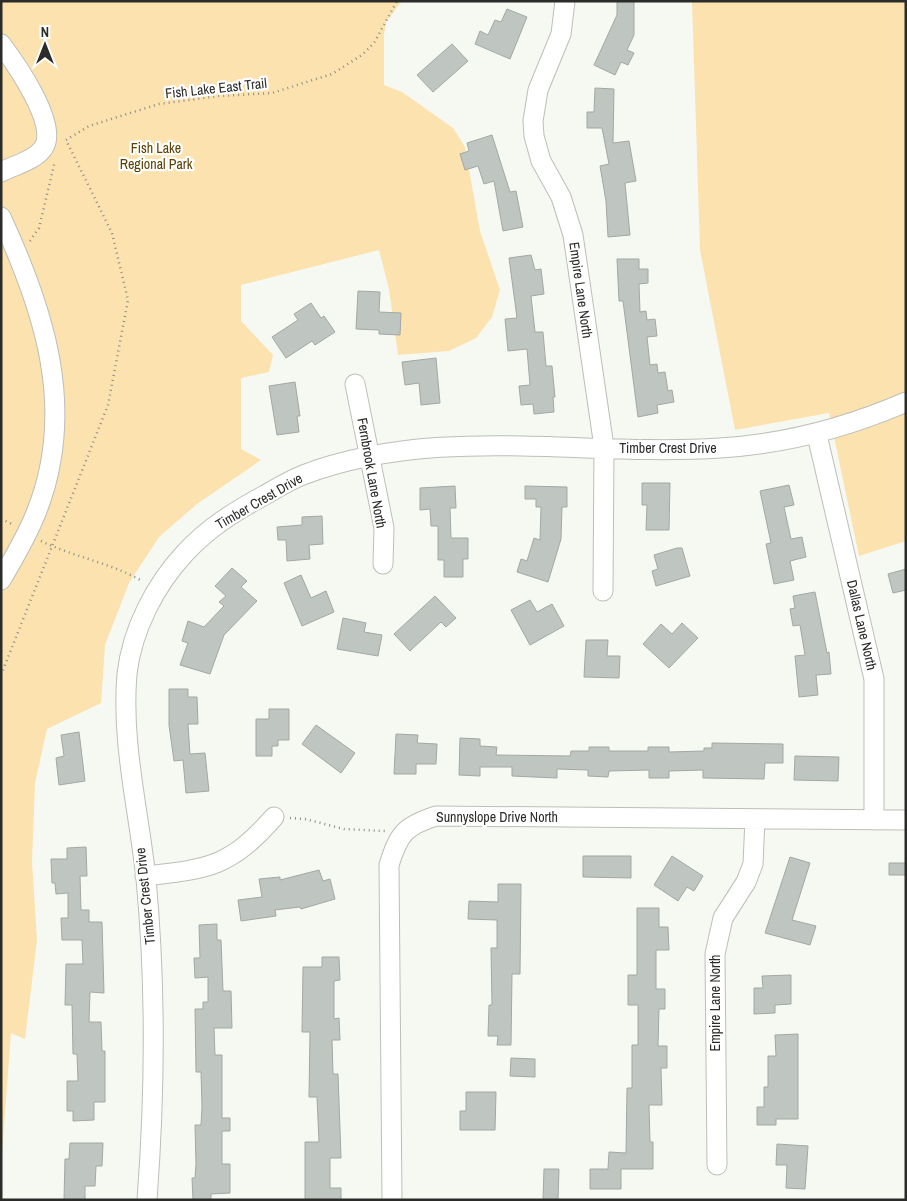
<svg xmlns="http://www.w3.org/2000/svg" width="907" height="1201" viewBox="0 0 907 1201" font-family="'Archivo Narrow',sans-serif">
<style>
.green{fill:#fbe2ae}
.building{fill:#bfc5c0;stroke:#a2a8a3}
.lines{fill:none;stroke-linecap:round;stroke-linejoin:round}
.minor-casing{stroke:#bcbfb8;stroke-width:21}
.path{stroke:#8b8d88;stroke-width:2.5;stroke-dasharray:1 4;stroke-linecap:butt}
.minor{stroke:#fff;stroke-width:19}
.labels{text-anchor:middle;stroke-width:4.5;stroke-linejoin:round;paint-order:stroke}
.street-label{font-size:14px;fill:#2b2c29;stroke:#fff}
.park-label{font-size:14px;fill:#594100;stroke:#fff}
</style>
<rect width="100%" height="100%" fill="#f6f9f2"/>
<path class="green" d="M1 1H402L386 22 384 35V85L402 92 453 128 465 147 480 231 500 290 492 317 476 338 449 351 398 355 389 289 379 250 241 285V321L273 355 269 372 241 378V449L261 460 197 504 159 537 129 583 105 645 101 703 47 729 35 783 32 862 37 940 25 1039 11 1033 1 1165Z
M692 1H906V541L859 556 829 413 735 430 700 250Z"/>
<path class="building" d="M617 1H634V35L627 50 634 53 628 65 621 62 615 75 594 65 617 15Z
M507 9 527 17 510 59 475 44 480 31 488 35 495 20 501 22Z
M452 44 468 61 433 92 417 75Z
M595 88 614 89 613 143 629 141 636 181 625 183 630 235 608 237 606 201 600 166 609 164 602 128H587V112H594Z
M492 135 510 192 516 191 523 227 503 231 494 181 484 184 478 166 465 170 460 154 469 151 467 143Z
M531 255 535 270 541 269 544 294 531 296 535 332H543L546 366H552L555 397H553L554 412 534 414 533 404 521 405 519 386 530 385 527 349 508 351 505 319 517 318 509 258Z
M617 259H639V269H648V283L639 284 640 312 646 311 647 320 655 319 657 336 647 337 650 365 657 364 658 373 665 372 668 391 672 390 674 402 657 405 658 413 638 417 623 301H619Z
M358 291 380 292 379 312 401 313 400 335 379 334V330L356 329Z
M311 303 321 318 324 316 335 332 315 345 312 341 286 358 272 337 298 320 294 314Z
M436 358 440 403 421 405 419 383 405 385 402 362Z
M295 382 300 416H297L299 432 277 435 269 386Z
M642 483H670L669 530H646L647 505H642Z
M789 485 794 505 784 507 791 539 802 537 806 557 790 561 794 580 774 584 766 544 771 543 760 491Z
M455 486 456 508H450L451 538H468V559H463V577H444V560H438V526H431L430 509 420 510V488Z
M525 486 567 487V507H562L561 539 548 582 517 572 521 559 527 561 534 538 540 540 541 507H536V499H525Z
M322 516 323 544 309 545 310 559 287 561 286 540H278L277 527 302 525V517Z
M677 548H682L690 576 656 586 652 571 658 569 654 555Z
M232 568 247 581 241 587 257 601 224 635 210 674 180 665 188 643 182 641 188 621 204 627 224 606 219 602 226 596 215 586Z
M906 569V590L893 593 888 574Z
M301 575 311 598 326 591 334 612 302 626 284 583Z
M815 592 827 653 829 652 831 674 816 675 818 695 799 697 795 656 805 655 800 625 793 626 790 609 795 608 793 596Z
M435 596 456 618 446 627 441 622 410 651 394 634Z
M530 600 537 612 552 604 564 626 530 645 511 610Z
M343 618 366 623 364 632 382 635 378 656 337 649Z
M682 623 698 638 669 668 643 644 661 624 672 634Z
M586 640H608L607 656H620L619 678 584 677Z
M169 689H188V697H197L198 724H188L190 754 205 753 209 791 186 793 183 760 174 761 169 725Z
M269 709H289V740H278V746H272V756H256V719H269Z
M316 725 355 753 341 773 302 744Z
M79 732 85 781 59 785 56 758 64 756 61 735Z
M396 734 418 735 417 743 437 744 436 764H416V774H394Z
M460 738 480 739V746L497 747 496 755 570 756 571 751H589V747H609V751H648V747H669V752L704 751V748H712V743L783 744V763H765L764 779 703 778V770L669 771V778H649V770L609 771 608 777 588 776V770L557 769V778L512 776V767H480V776L459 775Z
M795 756 839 757 838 781 794 780Z
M86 847 87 876H80L81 910H89V922H102L104 993 90 992 89 1022H101L102 1051H105V1102H94V1120L73 1121V1111H67V1081H78L77 1054H73L72 1005H65L66 964H83L82 940H62L61 918H68V893L56 894 55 883H52L51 859H67V848Z
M583 856H631V878L583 877Z
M672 856 703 876 694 891 687 887 678 901 654 885Z
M790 857 810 863 792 920 816 926 810 945 765 933Z
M889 863H906V875H889Z
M319 870 323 881 330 879 335 899 301 909 300 907 275 910 276 916 241 921 238 900 262 897 259 879 280 877V880Z
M498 884H521L520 974H512L511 1045H497L498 1036H488L489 1005H492L491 948H497V920L468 919 469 901 498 902Z
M637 908H659V927H668L669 950H656V989H665V1009H659L658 1046H667V1068H661L662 1105H649L650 1142H653V1169H621V1189H590V1169H608L609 1152 626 1153 627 1088H632V1045H638V1005H628V975H637Z
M217 924V940H221L223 991H231L232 1028H214L215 1055H222V1118H230V1131H222V1164H230V1193L211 1194V1200H193L192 1178H195L196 1164 195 1125H201L202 1107 201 1072H196L195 1009H203V1002H208V977L195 978 194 958H200L199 925Z
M322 957H339L340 980 334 981V1019L339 1018 340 1040H332L333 1074H338L341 1158H330V1188H341V1200H305V1142H319L317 1097H309L310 1032H302L303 967H322Z
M791 975V1004L775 1005V1013L754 1014V988H763L762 976Z
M798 1034V1119H776V1125H757V1107H764V1087H768V1056H776L775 1035Z
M511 1058 535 1059V1077L510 1076Z
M466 1092H496L495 1130H460V1111H466Z
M70 1143H103L102 1166H96L95 1186H85V1200H64L65 1159H69Z
M777 1144 808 1146 805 1189 786 1188 787 1165H776Z
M544 1169H559L558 1200H543Z"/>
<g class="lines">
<g class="minor-casing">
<path id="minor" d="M565 1 561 34 538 90 533 121 534 136 541 161 561 197 573 235 604 447 603 591
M1 44C16 64 58 124 44 147 36 160 15 165 1 172
M1 217C45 312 77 411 36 513 27 536 14 558 1 580
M355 384 384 528 383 564
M817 435 874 679V820
M145 876C209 869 230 867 274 817
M717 1165 715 954 723 918 746 882 753 864 755 819
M147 1200C155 1094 156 985 146 879 139 811 121 743 127 674 132 630 155 585 185 553 208 528 235 511 265 495 277 488 290 480 303 475 438 424 580 457 720 448 785 444 846 428 906 402
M392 1200 389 865C399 833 405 826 436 816L906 820"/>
</g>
<path class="path" d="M66 140 89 126 159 104 219 96 272 93 332 74 362 55 374 43 397 1
M30 241 39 228 55 161
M1 519 12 524
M41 541C74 557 111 563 142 581
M1 675 108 405 128 300 112 233 66 140
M290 818 305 819 344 829 386 831"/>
<use href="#minor" class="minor"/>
</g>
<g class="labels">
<g class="street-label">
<text transform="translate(216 88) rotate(-6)" y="5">Fish Lake East Trail</text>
<text transform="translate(581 290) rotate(82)" y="5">Empire Lane North</text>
<text x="668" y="453">Timber Crest Drive</text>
<text transform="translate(372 473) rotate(80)" y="5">Fernbrook Lane North</text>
<text transform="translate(259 501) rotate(-30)" y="5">Timber Crest Drive</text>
<text transform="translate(862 625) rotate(77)" y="5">Dallas Lane North</text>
<text x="497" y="822">Sunnyslope Drive North</text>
<text transform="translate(145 896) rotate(-96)" y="5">Timber Crest Drive</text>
<text transform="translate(715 1003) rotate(-90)" y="5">Empire Lane North</text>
</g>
<g class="park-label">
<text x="156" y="153">Fish Lake<tspan x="156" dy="16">Regional Park</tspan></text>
</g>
</g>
<rect width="907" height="1201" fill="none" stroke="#2b2c29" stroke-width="5"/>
<g transform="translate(45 45)" stroke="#ffffff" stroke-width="4" paint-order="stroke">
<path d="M0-4L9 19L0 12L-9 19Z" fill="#2b2c29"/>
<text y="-8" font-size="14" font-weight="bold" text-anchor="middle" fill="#2b2c29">N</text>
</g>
</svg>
